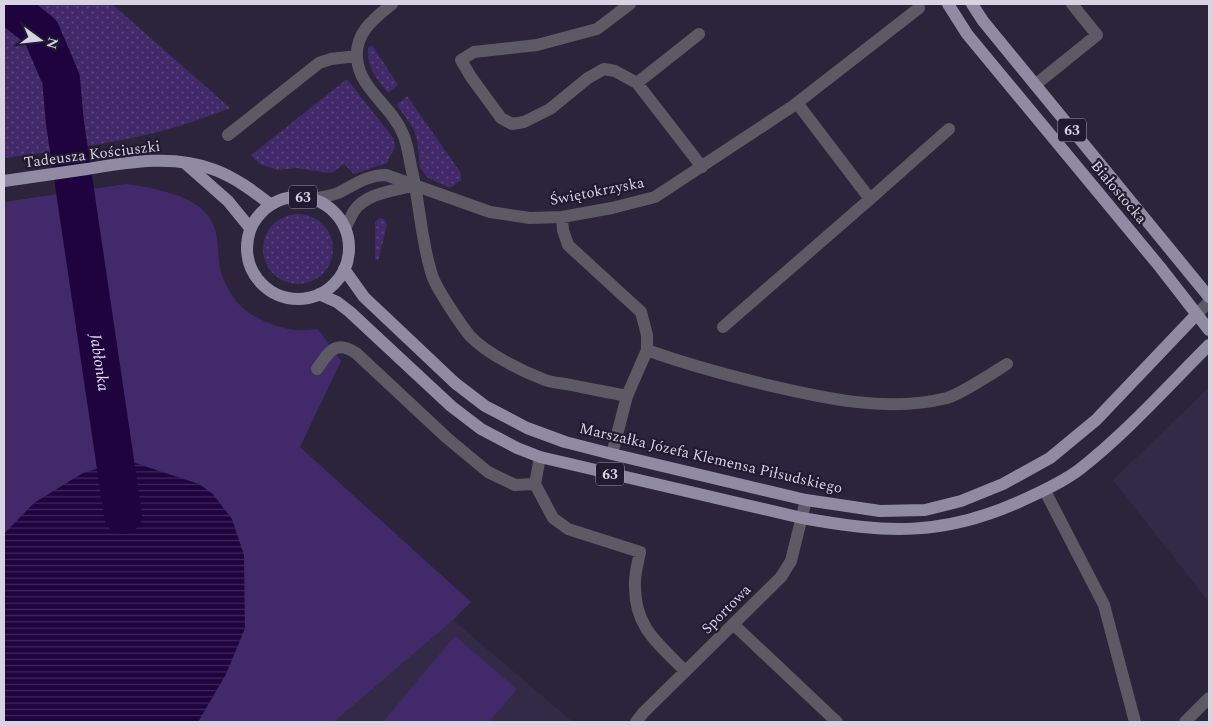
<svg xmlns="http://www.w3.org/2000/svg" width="1213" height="726" viewBox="0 0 1213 726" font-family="Spectral,serif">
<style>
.built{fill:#332a47}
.grass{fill:url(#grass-dots)}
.park{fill:#422a6a}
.water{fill:url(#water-rules)}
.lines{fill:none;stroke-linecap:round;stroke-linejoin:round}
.river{stroke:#1f033f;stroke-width:38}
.minor{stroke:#5d5a65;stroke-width:12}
.major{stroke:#908aa2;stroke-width:12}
.labels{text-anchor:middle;stroke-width:4.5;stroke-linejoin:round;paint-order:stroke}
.shield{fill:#211a30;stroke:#a09cad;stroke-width:1}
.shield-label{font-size:14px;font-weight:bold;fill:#d7d3e2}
.street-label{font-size:15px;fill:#d7d3e2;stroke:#211a30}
.water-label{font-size:16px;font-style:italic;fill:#e5dff6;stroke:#211a30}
</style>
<defs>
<pattern id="grass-dots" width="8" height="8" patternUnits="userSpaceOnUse" patternTransform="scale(1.25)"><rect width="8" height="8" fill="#422a6a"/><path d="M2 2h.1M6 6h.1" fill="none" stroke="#5d487f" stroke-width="1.8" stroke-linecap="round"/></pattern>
<pattern id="water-rules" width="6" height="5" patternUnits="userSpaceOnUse" patternTransform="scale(1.25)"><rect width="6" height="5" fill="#1f033f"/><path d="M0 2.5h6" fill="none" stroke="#3f275a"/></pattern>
</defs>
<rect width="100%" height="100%" fill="#2b243b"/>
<path class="built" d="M1209 387V602L1113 480Z
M453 620 573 722H334Z"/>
<path class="grass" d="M4 4H112L230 108C208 116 185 125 162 131 110 144 57 151 4 158Z
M372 45 398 85 388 93C376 78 367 68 368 48Z
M347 79 394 139 395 147 387 163 354 174 344 164 335 171 329 173 296 168 278 170 260 164 251 155Z
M407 96 461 173V180L450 188 428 178 420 168 417 139 413 128 397 105Z
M263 249a35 35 0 1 1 70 0a35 35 0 1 1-70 0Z
M380 218 385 220 387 225 378 261 375 259V222Z"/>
<path class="park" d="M126 184C152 188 193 194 209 217 221 233 216 254 221 272 224 284 234 300 243 308 254 319 283 330 299 330 305 331 312 329 318 329L341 361 300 447 471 602 453 620 334 722H198L226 674 245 628 126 460 83 473 34 503 4 534V202Z
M455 636 517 689 489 722H383Z"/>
<path class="water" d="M126 460 199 484 213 494 232 519 244 555 245 628 226 674 198 722H4V534L34 503 83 473Z"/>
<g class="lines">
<path class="river" id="s1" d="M6 4 41 32 61 79 65 123 123 515"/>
<path class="minor" d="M392 4C375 18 355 32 357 58 359 89 392 106 403 134 408 145 409 159 412 171 420 205 421 241 432 275 436 288 461 325 470 336 487 354 522 371 545 380 553 383 562 383 571 385 590 389 608 392 627 396
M630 4 597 29 537 45 474 52 461 60 471 77 501 118 512 124 524 122 550 109 588 78 604 69 615 71 637 83 702 167
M637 83 699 34
M1035 85 1097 35 1072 4
M797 103 870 199 949 129
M228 135 319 63 331 59 357 56
M314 199C322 197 330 196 338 193 354 185 367 175 386 175L490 212 530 218 562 217 612 208 655 197 793 106 919 8
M562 217 563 230 568 245 641 312 647 335V350C685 364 723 374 763 384 823 398 887 413 947 398 963 393 991 374 1007 364
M345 228C348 223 351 216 354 211 367 192 395 191 415 185
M1196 315 1209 302
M723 327 870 199
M317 369C329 352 335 339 356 353L447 438 488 472 515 485 535 484
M612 454 627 396 647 350
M540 457 535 484 553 518 568 529 640 552C638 563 634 575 635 587 635 628 659 644 685 671
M1045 491 1104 605 1135 722
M733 624 837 722
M636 722 643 713 781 577 791 561 806 500
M1185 722 1209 698"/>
<path class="major" d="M948 4 967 34 1160 267 1209 330
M972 4 983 21 1209 297
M185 163 228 201 250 228
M4 181C32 177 59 173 87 169 129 162 174 154 215 170 236 178 253 191 270 204
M247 248a51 51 0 1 1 102 0a51 51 0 1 1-102 0Z
M344 269 364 297 455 383 485 406 527 428 565 442 612 454 806 500 880 511 925 510 961 501 1003 484 1050 458 1096 420 1196 315
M319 294 337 302 350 312 451 406 481 429 517 448 540 457 802 518C886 533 941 537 1021 501 1041 492 1063 482 1080 469 1127 432 1167 387 1209 345"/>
</g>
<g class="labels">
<g class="shield">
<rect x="1058" y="118.5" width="28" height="23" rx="4"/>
<rect x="289" y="185.5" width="28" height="23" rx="4"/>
<rect x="596" y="462.5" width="28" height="23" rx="4"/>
</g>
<g class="shield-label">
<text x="1072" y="135">63</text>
<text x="303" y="202">63</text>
<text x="610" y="479">63</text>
</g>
<g class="street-label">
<text transform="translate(92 154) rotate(-7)" y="5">Tadeusza Kościuszki</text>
<text transform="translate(597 191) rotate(-11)" y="5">Świętokrzyska</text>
<text transform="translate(1119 192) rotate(50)" y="5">Białostocka</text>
<text transform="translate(711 458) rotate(13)" y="5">Marszałka Józefa Klemensa Piłsudskiego</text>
<text transform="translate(726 609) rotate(-45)" y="5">Sportowa</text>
</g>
<g class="water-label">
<text dy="6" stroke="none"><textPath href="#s1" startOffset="382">Jabłonka</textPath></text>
</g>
</g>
<rect width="1213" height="726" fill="none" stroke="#d7d3e2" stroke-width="10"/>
<g transform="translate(40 40) rotate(105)" stroke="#211a30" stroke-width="4" paint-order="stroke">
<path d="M0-4L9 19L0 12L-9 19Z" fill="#d7d3e2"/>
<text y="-8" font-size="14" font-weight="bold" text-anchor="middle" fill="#d7d3e2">N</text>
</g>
</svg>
